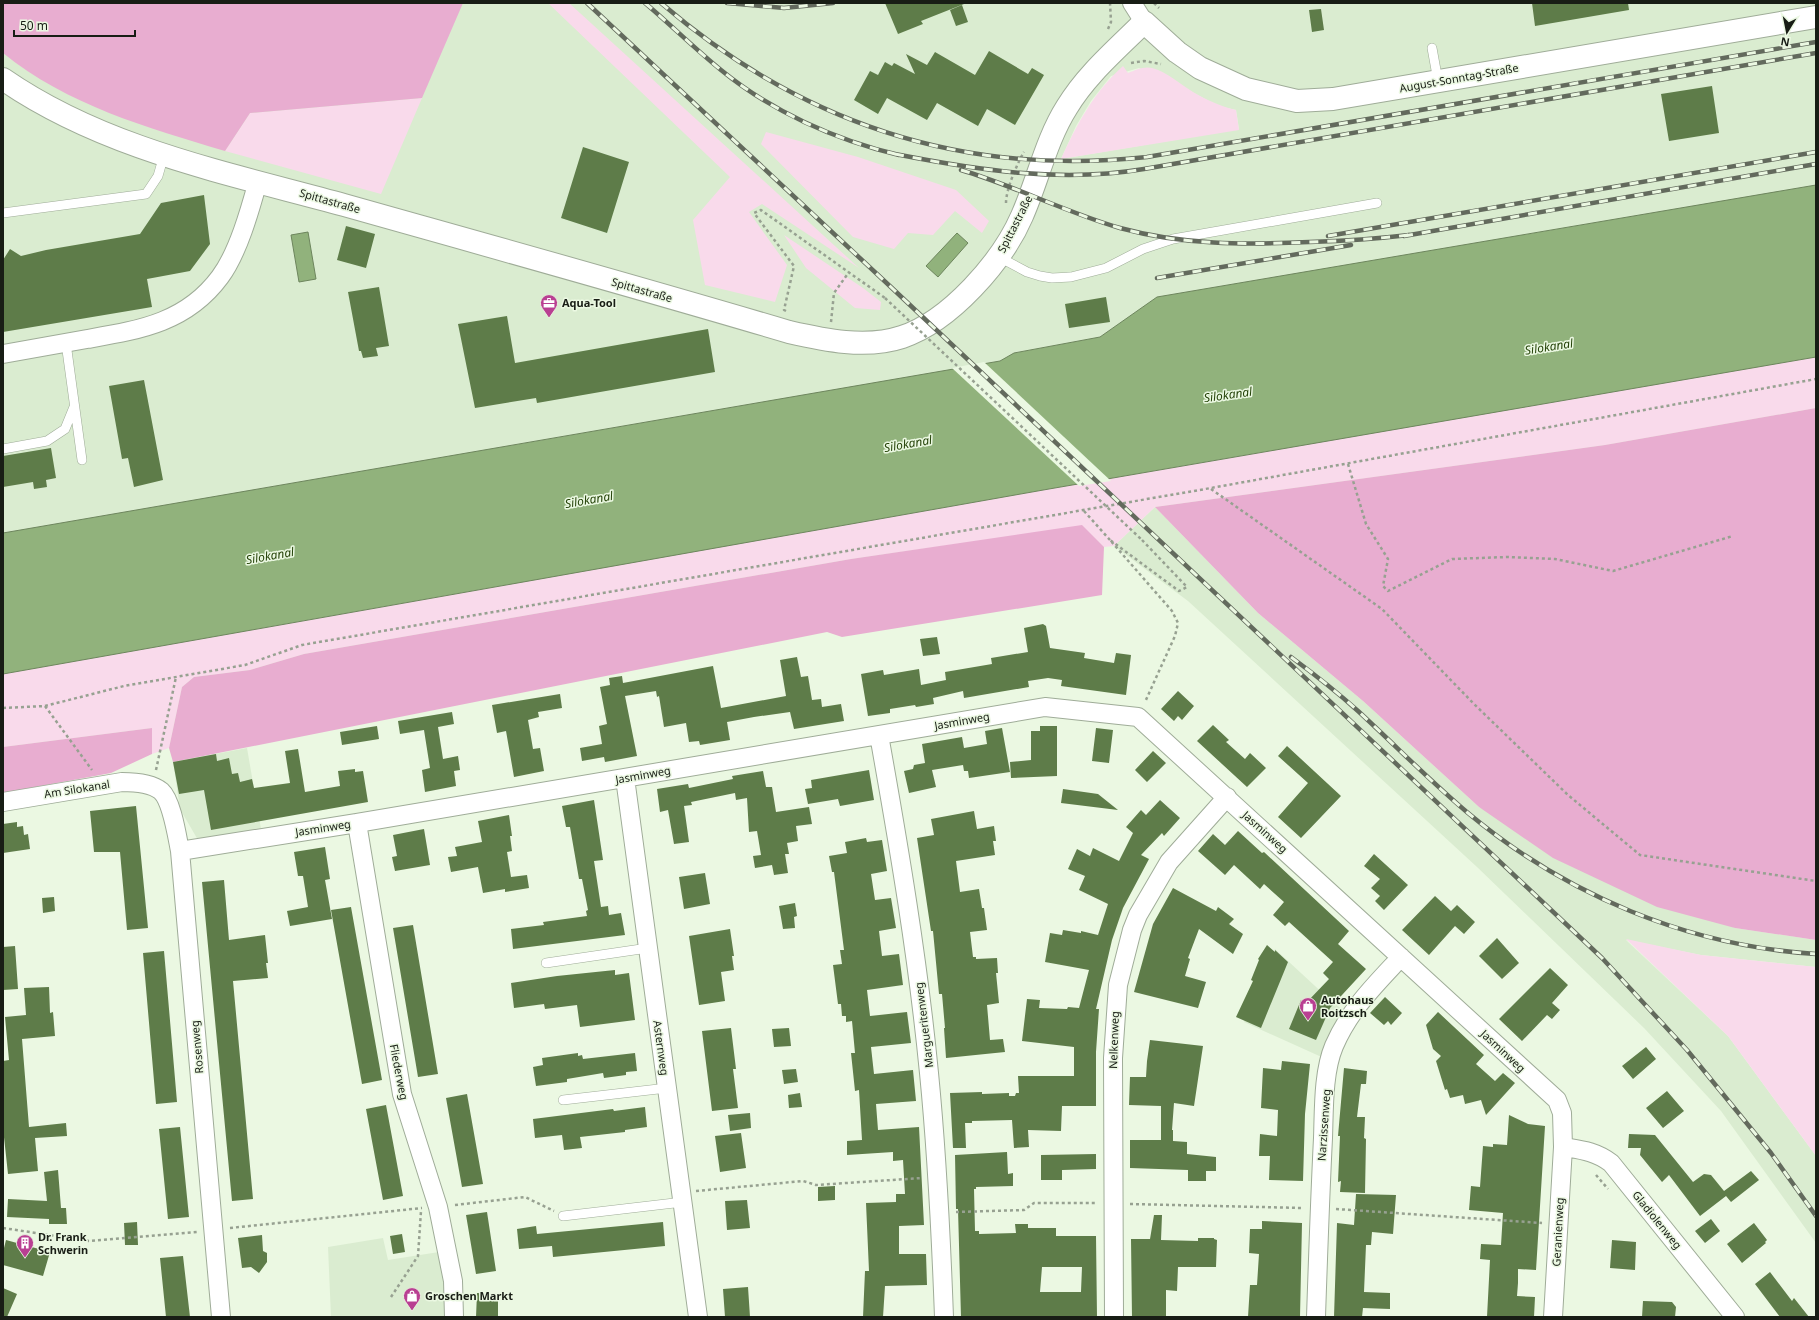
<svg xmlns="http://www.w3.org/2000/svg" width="1819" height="1320" viewBox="0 0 1819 1320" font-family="'Noto Sans',sans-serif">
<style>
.built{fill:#daecd0;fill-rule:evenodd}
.green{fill:#f9daeb}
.forest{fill:#e8add0}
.water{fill:#91b27c;stroke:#6d855d}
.pier{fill:#ebf8e2}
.building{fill:#5e7c49;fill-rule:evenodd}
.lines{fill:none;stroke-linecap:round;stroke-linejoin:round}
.lane-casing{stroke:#9fac98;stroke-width:10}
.street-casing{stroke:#9fac98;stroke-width:20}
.secondary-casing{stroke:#9fac98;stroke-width:24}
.path{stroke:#97a191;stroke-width:2.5;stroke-dasharray:3 3;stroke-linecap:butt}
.lane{stroke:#fff;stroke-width:9}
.street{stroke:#fff;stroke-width:18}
.secondary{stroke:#fff;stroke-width:22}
.rail-casing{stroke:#636a5d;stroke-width:4.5}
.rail{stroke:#ebf8e2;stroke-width:3;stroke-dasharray:9;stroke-linecap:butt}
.path-bridge{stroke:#97a191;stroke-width:2.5;stroke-dasharray:3 3;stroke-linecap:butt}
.labels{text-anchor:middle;stroke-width:3;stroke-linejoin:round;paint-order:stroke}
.street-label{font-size:11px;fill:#181d15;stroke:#ebf8e2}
.poi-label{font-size:11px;font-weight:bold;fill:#181d15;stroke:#ebf8e2;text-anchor:start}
.water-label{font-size:12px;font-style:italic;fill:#254309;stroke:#ebf8e2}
</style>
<rect width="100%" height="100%" fill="#ebf8e2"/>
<path class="built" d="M3 3H1816V185L1157 297 1100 337 1014 353 1000 361 3 533ZM1139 68 1192 92 1218 106 1236 110 1239 129 1061 159 1076 126 1091 101 1111 76Z
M1155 507 1258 613 1363 701 1479 807 1735 928 1816 940V967L1701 955 1626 940 1728 1036 1816 1156V1243L1721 1111 1644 1028 1477 867 1188 601 1114 546Z
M247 748 261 829 198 840 180 809 173 762Z
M1275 949 1328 998 1344 1011 1326 1059 1244 1022Z
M383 1238 388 1260 439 1252 454 1317H331L328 1247Z"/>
<path class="green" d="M548 3H569L859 268 762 204 749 212 787 265 775 302 705 285 693 220 730 177Z
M1123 66 1128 73C1135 70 1144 66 1152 68 1167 72 1180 84 1193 92 1207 100 1220 106 1236 110L1239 130 1061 159C1077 124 1094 92 1123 66Z
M422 98 381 194 225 151 250 113Z
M766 132 858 157 956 190 989 221 982 233 955 211 933 235 908 233 894 249 853 237 761 144Z
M784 235 863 288 881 302 880 310 855 308 806 268Z
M1816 357V408L1605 445 1155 507 1114 546 1104 547 1082 526 851 559 304 654 250 670 194 677 182 687 169 748 152 754V728L3 747V674L1049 489Z
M1626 939 1701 955 1816 967V1156L1728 1036Z"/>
<path class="forest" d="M3 3H66L68 4 69 3H463L422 98 250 113 225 151C148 128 67 105 3 53Z
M1816 408V940L1735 928 1657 907 1553 858 1479 807 1363 701 1258 613 1155 507 1605 445Z
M1082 525 1104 547 1102 595 842 637 827 632 183 760 173 762 169 748 182 687 194 677 250 670 304 654 851 559Z
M152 728V754L111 773 3 793V747Z"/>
<path class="water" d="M1816 185V357L1049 489 3 674V533L1000 361 1014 353 1100 337 1157 297Z
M308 232 316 279 299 282 291 235Z
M957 233 968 243 938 277 926 266Z"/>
<path class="pier" d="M984 362 1111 481 1079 486 952 368Z"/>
<path class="building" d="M885 3H964V4L921 21 923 24 898 34Z
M1532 3H1628L1629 10 1535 26Z
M962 5 968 22 956 26 950 10Z
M1321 9 1324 30 1312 32 1309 10Z
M989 51 1028 74 1032 68 1044 75 1015 125 987 109 978 126 937 103 927 120 887 98 878 114 854 100 870 71 878 75 885 62 892 66 894 63 915 74 906 54 927 65 935 52 975 75Z
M1712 86 1719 133 1669 141 1661 94Z
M583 147 629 162 607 233 561 218Z
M204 195 210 244 190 271 147 279 152 307 3 332V260L10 249 21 256 46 250 140 234 161 203Z
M346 226 375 234 366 268 337 260Z
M379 287 389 346 376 348 378 356 363 358 361 351H359L348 292Z
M1106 297 1110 322 1069 328 1065 304Z
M507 316 515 363 708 329 715 372 537 403 536 398 475 408 458 324Z
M144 380 163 480 134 487 128 458 122 459 109 386Z
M51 448 56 478 46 480 47 487 34 489 33 482 3 487V456Z
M1043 624 1046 626 1050 648 1085 653 1084 658 1114 663 1116 653 1131 655 1126 695 1061 686 1062 680 1048 678 1028 681 1029 687 964 698 963 691 933 698 934 704 916 707 915 705 890 709V713L868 716 861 674 883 670 884 675 919 669 921 685 946 680 945 672 992 664 991 658 1028 652 1024 628Z
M937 637 940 654 923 656 920 639Z
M797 657 801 677 808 676 812 700 821 699 822 707 841 704 844 721 794 729 790 712 754 717 727 722 730 740 700 745 699 741 689 742 686 723 664 727 659 696 657 697 656 691 625 696 637 756 605 762 604 757 582 761 580 748 602 744 599 726 607 724 600 687 610 685 609 678 622 676 623 683 713 666 721 708 786 696 780 660Z
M1178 691 1194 706 1182 720 1178 716 1174 721 1161 709Z
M560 694 562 708 538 712 539 717 528 720 533 749 540 748 544 771 514 777 506 731 497 733 492 705Z
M452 712 454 724 438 727 443 759 458 756 460 770 454 771 456 786 425 792 422 770 430 768 424 730 400 734 398 721Z
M1213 725 1229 740 1226 742 1245 759 1250 753 1266 768 1247 787 1197 741Z
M377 726 379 739 342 745 340 732Z
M1040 726H1057V776L1011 778 1010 762 1031 760V731H1040Z
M1002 728 1010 772 969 778 968 771H964L963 765 932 770 936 787 909 793 904 771 913 769 914 765 925 763 922 744 962 737 964 748 987 744 985 731Z
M1096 728 1113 730 1109 763 1092 761Z
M1287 746 1341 796 1301 838 1278 817 1308 783 1278 756Z
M298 749 305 792 340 786 338 771 355 769V772L363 771 368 802 211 830 204 790 179 794 173 762 216 754 217 761 229 758 232 774 238 773 240 782 252 779 254 788 290 783 285 751Z
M1153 751 1166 763 1147 782 1135 770Z
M869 770 874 800 840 806 838 799 808 804 805 789 812 788 811 780Z
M763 771 766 787H772L776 812 809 807 812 824 796 826 798 841 787 843 789 854H785L788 873 774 875 772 865 755 868 753 856 761 855 757 831 749 832 747 798 736 800 735 793 691 802 692 805 684 806 689 842 674 844 668 810 660 812 657 789 688 784 689 788 733 779 732 776Z
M1063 789 1098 794 1118 810 1061 803Z
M594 800 603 860 594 861 601 907 608 906 609 915 621 913 625 935 513 949 511 929 544 925 543 922 587 916 586 911 588 910 582 879H579L570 827H566L562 806Z
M1160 800 1180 818 1164 836 1162 833 1141 855 1149 859 1123 908 1112 940 1096 1009H1099L1096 1052V1106H1062L1061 1131 1028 1130 1029 1147 1014 1148 1012 1120 972 1121V1123H965L966 1148H953L950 1093 982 1092V1094L1009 1093V1096H1015L1016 1093H1019L1018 1076H1074V1047L1022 1041 1027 999 1040 1000 1039 1008 1067 1009 1068 1007 1079 1008 1089 970 1045 962 1050 933 1062 935 1063 930 1081 933V931L1098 935 1108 904 1079 890 1085 876 1068 869 1077 849 1090 856 1093 848 1119 861 1133 833 1126 827 1141 810 1146 815Z
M136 806 148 928 127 930 120 852H94L90 811Z
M974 811 977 829 994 826 996 841H993L995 855 956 861 960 892 979 889 982 908H984L987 930 970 932 973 957H976V959L997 958 998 973H996L999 1003 987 1005 990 1040 1003 1039 1005 1052 946 1058 944 1028H945L942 994H939L933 931H931L917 838 934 835 931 819Z
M509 815 512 836H510L512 851 507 852 511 877 527 875 529 888 505 892V889L483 893 478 867 451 872 448 857 457 856 455 847 482 842 478 821Z
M17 822V827L23 826 24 835 28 834 30 849 3 853V824Z
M424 829 430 865 395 871 392 857 397 856 393 835Z
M1238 831 1262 853 1264 852 1349 931 1338 944 1366 969 1330 1008 1316 1040 1289 1029 1301 1000 1306 1003 1329 979 1323 973 1333 962 1289 922 1285 926 1273 915 1284 902 1264 884 1260 889 1234 865 1225 875 1198 851 1213 834 1225 845Z
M866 838 867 842 882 840 887 871 871 874 875 900 891 898 896 928 879 931 882 956 899 954 903 985 867 990 870 1016 907 1012 911 1043 871 1047 874 1074 913 1070 916 1101 876 1104 878 1130 919 1127 924 1225 899 1226V1254H926L927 1285 885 1286 883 1317H863L865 1271H869L866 1203 896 1202V1194H905L903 1160 893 1161V1152L847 1155V1141L862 1140 859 1090 855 1091 851 1053H855L852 1021 846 1022V1016H842L841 1004H838L833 965 842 964 840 950H844L834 872H832L829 856 847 853 845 842Z
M325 847 330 879 325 880 332 919 290 926 287 911 308 907 303 876H298L294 852Z
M1374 854 1408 885 1384 910 1375 901 1380 896 1371 888 1380 879 1364 866Z
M705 873 710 904 684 909 679 877Z
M224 880 229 940 265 935 268 963H266L268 978 233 981 253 1199 232 1201 202 882Z
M1173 888 1216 911 1218 907 1234 919 1229 924 1243 934 1233 954 1199 929 1188 958 1190 959 1185 976 1206 982 1198 1008 1134 992 1153 924Z
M1435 896 1451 911 1457 905 1475 922 1464 934 1455 926 1429 955 1402 930Z
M54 897 55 911 43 913 42 898Z
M795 903 797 916 794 917 795 928 783 929 779 906Z
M351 907 382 1080 362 1084 331 910Z
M413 925 438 1074 418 1077 393 928Z
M730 929 734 956H732L734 970 721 972 725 1001 699 1005 689 936Z
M1497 938 1519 963 1502 979 1479 956Z
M1267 945 1275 952V950L1288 962 1261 1028 1236 1017 1253 981 1251 980 1259 960 1258 959Z
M15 946 18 989 3 990V947Z
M164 951 177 1102 156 1104 143 953Z
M1550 968 1568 985 1552 1003 1560 1010 1552 1019 1547 1015 1522 1041 1499 1019Z
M615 970V975L629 973 635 1020 580 1027 577 1005 545 1009 544 1004 514 1008 511 983 557 976Z
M49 987 50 1013 53 1012 55 1036 22 1039 29 1127 66 1123 67 1136 35 1138 38 1171 8 1174 3 1128V1061L9 1060 5 1017 26 1015 24 988Z
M1385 997 1402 1013 1391 1025 1388 1021 1384 1025 1370 1013Z
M1438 1012 1484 1055 1476 1064 1495 1081 1503 1073 1515 1083 1486 1115 1481 1100 1465 1104 1463 1095 1450 1098 1447 1089 1445 1090 1436 1061 1441 1056 1433 1049 1426 1025Z
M731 1028 736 1069H733L738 1108 712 1111 702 1031Z
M789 1028 791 1046 774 1047 772 1029Z
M1150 1040 1203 1046 1194 1106 1174 1103 1172 1130H1173V1141L1187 1142V1154L1216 1157V1171H1206V1181H1188V1170L1130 1168V1140H1161V1106L1129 1105 1130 1077H1146L1147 1061Z
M1646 1047 1656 1059 1633 1079 1622 1066Z
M578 1053V1056L582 1055 583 1059 635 1053 637 1071 626 1072V1075L604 1078 603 1073 567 1079V1082L536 1086 533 1067 543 1065 542 1058Z
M1282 1061 1310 1064 1305 1114 1303 1181 1269 1180 1270 1156H1259L1260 1134 1277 1136 1278 1110 1261 1108 1263 1068 1281 1070Z
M1344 1068 1367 1071 1366 1084H1361L1357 1117H1365L1364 1138 1366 1139 1365 1193 1340 1192 1341 1181 1338 1182 1340 1136H1338Z
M796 1069 798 1082 784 1084 782 1070Z
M1667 1091 1684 1111 1663 1128 1646 1108Z
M800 1093 802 1107 789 1108 788 1095Z
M467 1094 483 1184 462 1187 446 1098Z
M386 1105 403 1196 383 1200 366 1109Z
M645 1107 647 1127 625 1130V1132L580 1137 582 1148 564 1150 562 1135 535 1138 533 1119 613 1109 614 1111Z
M750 1113 751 1128 730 1131 728 1115Z
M1509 1115 1528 1124 1545 1126 1536 1270 1518 1269V1283L1517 1296 1535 1297 1534 1317H1487L1490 1260 1480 1259 1481 1244 1501 1245 1503 1213 1469 1210 1471 1186 1480 1187 1483 1146 1493 1147V1144L1507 1145Z
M180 1127 189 1217 168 1219 159 1129Z
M741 1133 746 1168 720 1172 715 1136Z
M1629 1134 1655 1135 1693 1182 1704 1174 1711 1175 1724 1191 1751 1171 1759 1180 1731 1202 1726 1196 1700 1216 1669 1175 1662 1182 1640 1155 1641 1148H1628Z
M1007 1152 1008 1174 1013 1173V1186L976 1187V1189H974L975 1231H979V1234L1016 1233 1015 1224H1028V1228H1056V1236H1096L1097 1317H961L958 1209H956L955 1155ZM1042 1267H1082L1081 1292H1040Z
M1096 1154V1169L1062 1170V1180H1041V1155Z
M58 1170 61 1208H66L67 1224H49V1219L7 1217 8 1199 47 1201 44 1172Z
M835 1186V1200L818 1201V1187Z
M1356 1194 1396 1195 1393 1234 1372 1232 1371 1245H1366L1364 1292 1390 1293V1309L1363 1308 1362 1317H1334L1337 1223 1354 1225Z
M747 1200 750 1228 727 1230 725 1201Z
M487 1212 496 1271 476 1274 466 1215Z
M1154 1215H1162L1161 1240 1198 1241V1238H1214V1239L1217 1240 1216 1267H1178L1177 1291 1166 1290V1317H1132L1131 1239H1150Z
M1711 1219 1720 1231 1705 1243 1695 1231Z
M1262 1221 1302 1223 1300 1317H1248L1250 1285H1257L1259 1254 1249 1253 1250 1229H1262Z
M137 1222 138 1245H125L124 1223Z
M663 1222 665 1246 553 1257 552 1246 519 1249 517 1229 536 1226 537 1234Z
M1754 1223 1767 1240 1765 1242 1766 1243 1742 1263 1727 1244Z
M402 1234 405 1252 393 1254 390 1236Z
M262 1235 263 1251 267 1253V1262L259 1273 251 1267 242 1268 238 1238Z
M6 1240 50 1252 43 1276 3 1265V1252Z
M1612 1240 1636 1242 1635 1270 1610 1268Z
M183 1256 190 1317H166L160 1258Z
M1770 1272 1792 1301 1794 1298 1809 1317H1780L1755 1284Z
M748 1287 750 1317H725L723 1289Z
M3 1288 17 1294 7 1317H3Z
M477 1293 498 1294V1317H476Z
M1643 1301 1672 1302 1676 1307 1675 1317H1642Z"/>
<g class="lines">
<g class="lane-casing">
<path id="lane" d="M1432 48 1438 81
M3 213 146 194 158 176 164 155
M999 257 1027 272 1040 276 1052 278 1071 277 1106 268 1143 249 1173 239 1377 203
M66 343 82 460
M3 449 47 441 65 429 74 407
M546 963 648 948
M563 1100 667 1088
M563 1216 683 1202"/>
</g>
<g class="street-casing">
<path id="street" d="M1132 3 1144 22
M3 354C31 349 59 344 87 339 139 330 186 323 220 277 238 253 250 210 258 181
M879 735C899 847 918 959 929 1073 937 1154 941 1235 944 1317
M625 778 698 1317
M3 802 122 782C134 782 151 783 161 791 172 801 177 836 180 851L221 1317
M357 823 402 1094 438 1207 453 1281 454 1317
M180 851 357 823 1045 707 1138 717 1557 1100 1562 1113 1563 1147 1553 1317
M1563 1147C1581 1150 1595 1151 1611 1163L1735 1317
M1114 1317 1113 1058 1118 985 1132 930 1138 915 1169 862 1227 797
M1316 1317C1318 1257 1320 1198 1323 1138 1324 1110 1323 1072 1334 1046 1350 1009 1375 985 1401 957"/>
</g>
<g class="secondary-casing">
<path id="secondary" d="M3 79C104 149 228 173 344 205 493 247 641 288 789 332 824 340 866 349 902 337 950 321 1002 262 1022 216 1038 180 1046 140 1067 107 1087 74 1117 49 1144 22L1177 52 1200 68 1246 89 1297 101 1333 99 1816 17"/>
</g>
<path class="path" d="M1154 3 1159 8
M1108 29 1111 22 1110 3
M1131 63 1144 61 1161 64
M1006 203C1006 189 1017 164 1024 152
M786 311 784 310 794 266 754 213 761 210 885 298
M831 322 834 293 849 272
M1348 464 1366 524 1388 559 1383 586 1388 591 1452 559 1507 557 1555 559 1613 571 1733 536
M1211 489 1382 609 1474 704 1568 795 1640 855 1816 881
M1084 511 1110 540
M1142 540 1187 587 1179 591 1110 540 1172 611 1178 623 1175 636 1145 702
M45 706 92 770
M3 708 45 706 124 686 245 665 302 645 1211 488 1816 379
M156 770 176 677
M1596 1175 1608 1189
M696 1191 803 1181 816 1185 922 1178
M1130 1204 1303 1208
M455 1205 525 1197 554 1211
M1336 1209 1542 1223
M956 1212 1024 1210 1034 1203H1097
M3 1228 89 1241 197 1232
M230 1228 422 1208
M391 1297 418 1256 421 1211"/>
<use href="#lane" class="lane"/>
<use href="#street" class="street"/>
<use href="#secondary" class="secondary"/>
<g class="rail-casing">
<path id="rail" d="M587 3 893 289 1602 958 1687 1050 1771 1153 1816 1216
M645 3C671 25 695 49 721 70 771 111 835 140 899 155
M661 3C802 124 963 177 1147 157L1816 42
M727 3 784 8 833 3
M895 154C977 170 1061 183 1144 169L1816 53
M961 170C1015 186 1065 212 1120 228 1182 245 1245 245 1309 242 1342 241 1375 239 1409 235
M1328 236 1816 152
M1404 236 1816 164
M1157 278 1351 245
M1291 657C1314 674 1337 692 1358 711 1395 745 1430 781 1468 813 1566 895 1688 946 1816 954"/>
</g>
<use href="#rail" class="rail"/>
<path class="path-bridge" d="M885 298 1142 540"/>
</g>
<defs>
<g id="office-pin" transform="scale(0.9)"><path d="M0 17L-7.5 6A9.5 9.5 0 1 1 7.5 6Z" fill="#b93f92" stroke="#ebf8e2"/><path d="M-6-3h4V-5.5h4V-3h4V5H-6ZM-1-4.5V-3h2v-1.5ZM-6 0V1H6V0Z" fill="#fff"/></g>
<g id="shop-pin" transform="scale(0.9)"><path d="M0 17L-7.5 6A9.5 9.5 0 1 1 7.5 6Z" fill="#b93f92" stroke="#ebf8e2"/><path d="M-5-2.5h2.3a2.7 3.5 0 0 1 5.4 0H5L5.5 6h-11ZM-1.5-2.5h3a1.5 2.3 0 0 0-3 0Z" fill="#fff"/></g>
<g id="building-pin" transform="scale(0.9)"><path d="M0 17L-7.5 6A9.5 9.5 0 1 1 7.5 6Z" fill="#b93f92" stroke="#ebf8e2"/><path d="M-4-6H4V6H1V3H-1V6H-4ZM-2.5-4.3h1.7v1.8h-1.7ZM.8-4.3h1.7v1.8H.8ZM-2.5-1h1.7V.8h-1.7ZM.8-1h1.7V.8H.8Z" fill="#fff"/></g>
</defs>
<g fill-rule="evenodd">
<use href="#office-pin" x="549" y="303"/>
<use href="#shop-pin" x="1308" y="1006"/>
<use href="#building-pin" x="25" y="1243"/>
<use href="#shop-pin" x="412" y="1296"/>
</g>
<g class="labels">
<g class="street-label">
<text transform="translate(1459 78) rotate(-10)" y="4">August-Sonntag-Straße</text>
<text transform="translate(330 201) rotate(16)" y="4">Spittastraße</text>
<text transform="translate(1015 224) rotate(-63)" y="4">Spittastraße</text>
<text transform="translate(642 290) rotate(16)" y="4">Spittastraße</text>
<text transform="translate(962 721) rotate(-10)" y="4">Jasminweg</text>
<text transform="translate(643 775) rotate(-10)" y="4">Jasminweg</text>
<text transform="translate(77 789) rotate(-9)" y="4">Am Silokanal</text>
<text transform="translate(323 828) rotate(-9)" y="4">Jasminweg</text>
<text transform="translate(1265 832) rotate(42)" y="4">Jasminweg</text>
<text transform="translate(924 1025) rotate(-97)" y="4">Margueritenweg</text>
<text transform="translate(1114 1040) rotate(-88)" y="4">Nelkenweg</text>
<text transform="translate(197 1047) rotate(-95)" y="4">Rosenweg</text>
<text transform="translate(661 1048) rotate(82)" y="4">Asternweg</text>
<text transform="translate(1503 1051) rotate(43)" y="4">Jasminweg</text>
<text transform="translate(399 1072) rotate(79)" y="4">Fliederweg</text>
<text transform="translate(1324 1125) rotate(-86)" y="4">Narzissenweg</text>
<text transform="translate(1657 1220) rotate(51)" y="4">Gladiolenweg</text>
<text transform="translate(1558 1232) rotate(-87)" y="4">Geranienweg</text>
</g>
<g class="poi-label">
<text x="562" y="307">Aqua-Tool</text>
<text x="1321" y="1004">Autohaus<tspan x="1321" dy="13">Roitzsch</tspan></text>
<text x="38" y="1241">Dr. Frank<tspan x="38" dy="13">Schwerin</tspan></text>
<text x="425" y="1300">Groschen Markt</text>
</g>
<g class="water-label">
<text transform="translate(1549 347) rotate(-9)" y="4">Silokanal</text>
<text transform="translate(1228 395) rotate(-8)" y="4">Silokanal</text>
<text transform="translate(908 444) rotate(-10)" y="4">Silokanal</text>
<text transform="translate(589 500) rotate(-10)" y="4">Silokanal</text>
<text transform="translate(270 556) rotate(-10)" y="4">Silokanal</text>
</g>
</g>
<rect width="1819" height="1320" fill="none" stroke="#181d15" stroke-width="8"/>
<g transform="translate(1787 32) rotate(190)" stroke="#ebf8e2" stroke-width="3" paint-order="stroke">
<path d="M0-3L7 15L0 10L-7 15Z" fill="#181d15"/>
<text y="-6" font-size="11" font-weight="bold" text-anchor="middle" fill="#181d15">N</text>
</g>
<path d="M14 30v6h121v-6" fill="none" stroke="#181d15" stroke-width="2"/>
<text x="20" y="30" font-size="12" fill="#181d15" stroke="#ebf8e2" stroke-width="3" paint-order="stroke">50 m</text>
</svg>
